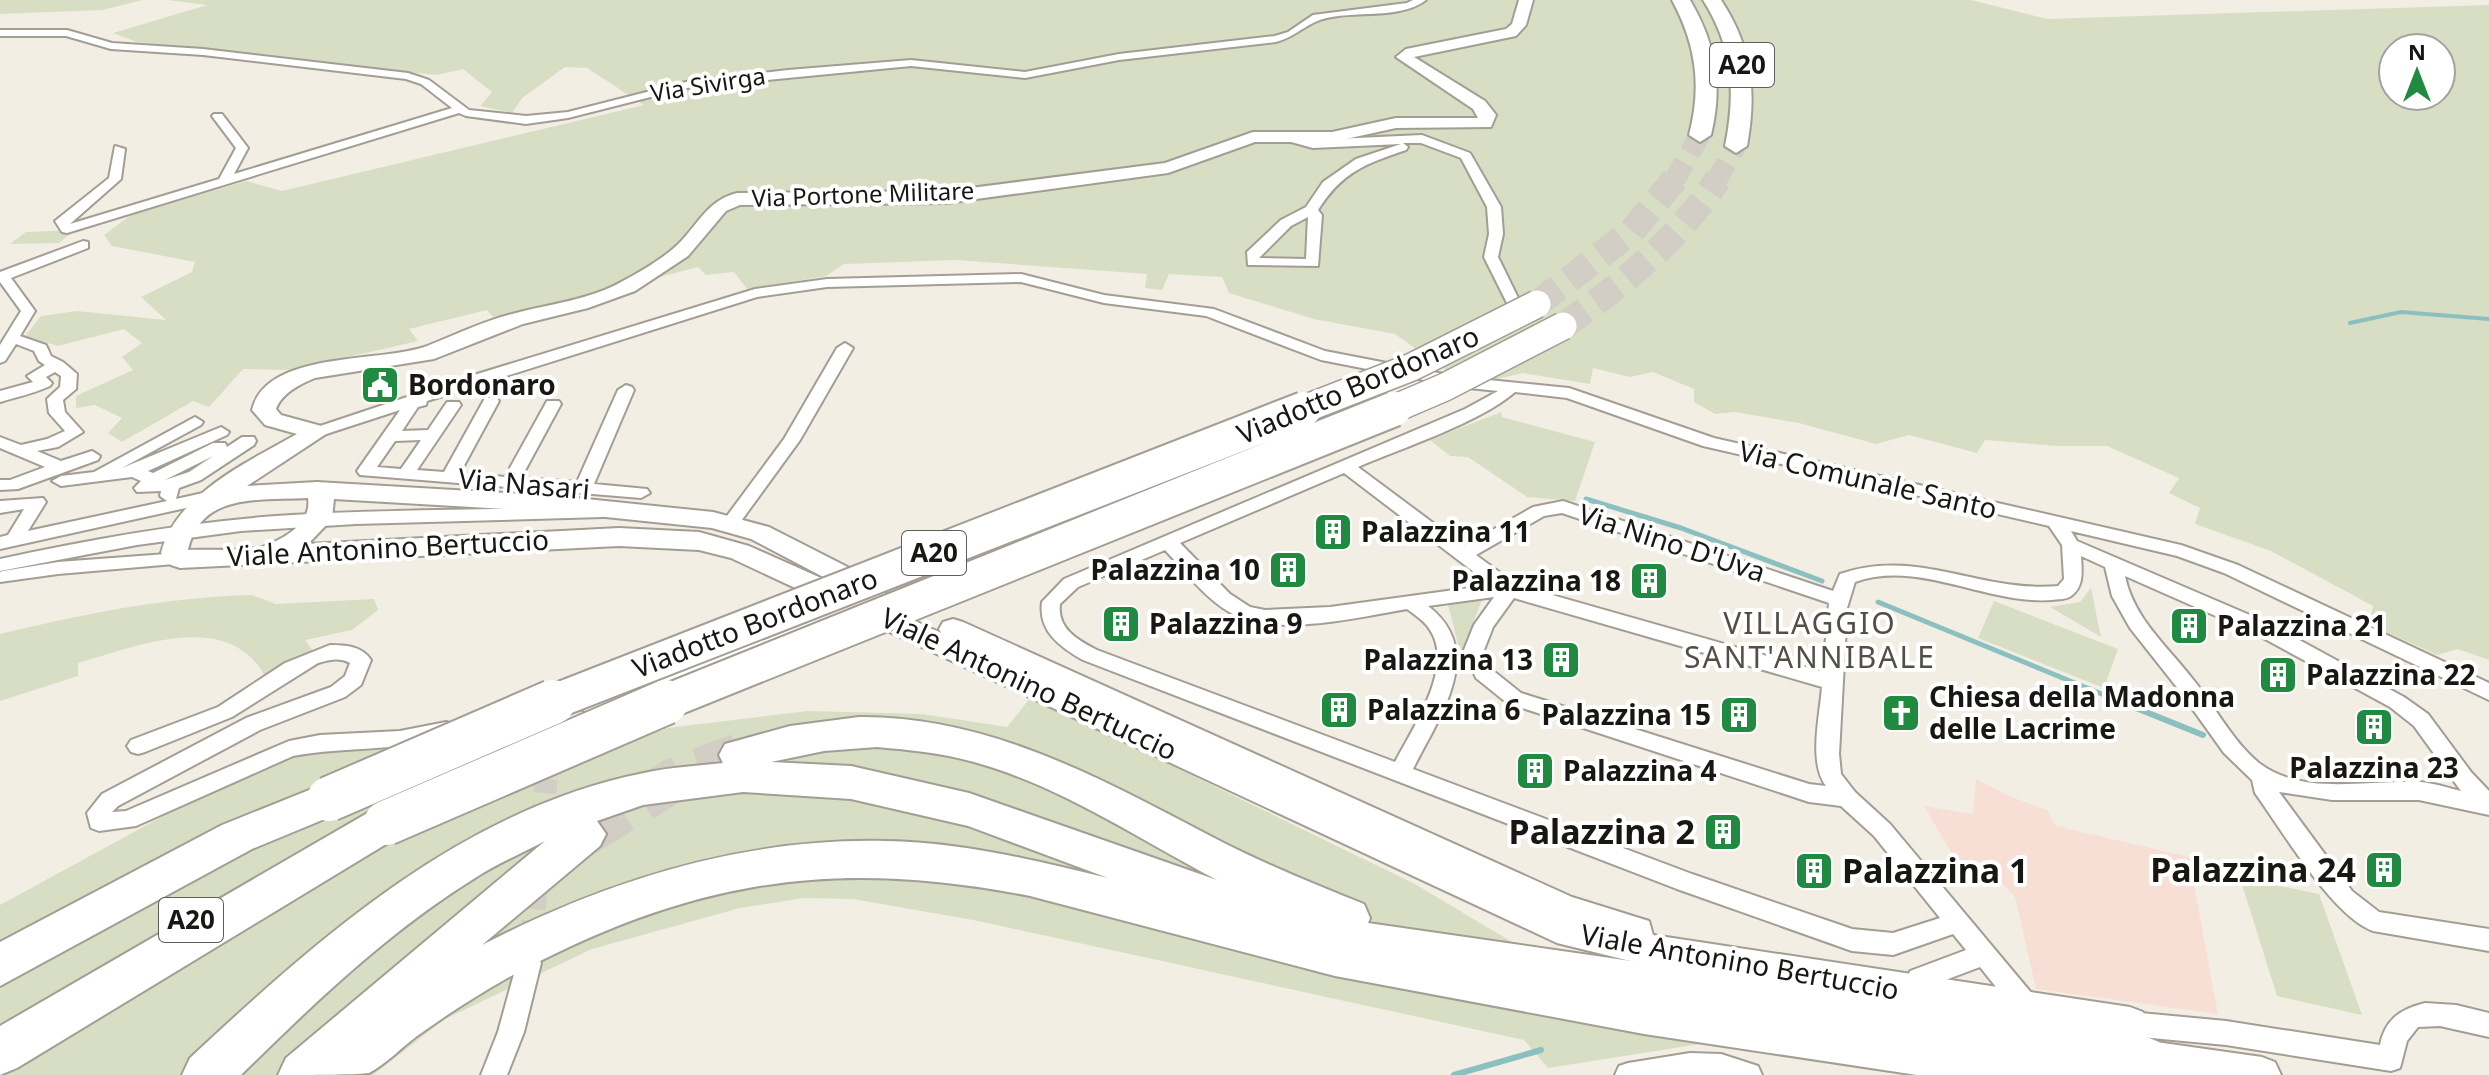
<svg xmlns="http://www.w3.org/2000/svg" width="2489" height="1075" viewBox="0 0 2489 1075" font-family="'Noto Sans',sans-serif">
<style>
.industrial{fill:#f7dfd5}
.green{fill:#d7dec3;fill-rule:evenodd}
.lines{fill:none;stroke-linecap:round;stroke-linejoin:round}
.stream-far2{stroke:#8bbfc0;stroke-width:4}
.stream-far1{stroke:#8bbfc0;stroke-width:5}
.stream{stroke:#8bbfc0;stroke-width:6}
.street-tunnel{stroke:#d2cec5;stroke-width:23;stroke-dasharray:23 12;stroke-linecap:butt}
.highway-tunnel-far2{stroke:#d2cec5;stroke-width:21;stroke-dasharray:21 11;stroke-linecap:butt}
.highway-tunnel-far1{stroke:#d2cec5;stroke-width:27;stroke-dasharray:27 13;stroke-linecap:butt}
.highway-tunnel{stroke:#d2cec5;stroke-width:44;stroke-dasharray:44 22;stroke-linecap:butt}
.street-casing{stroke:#a39d94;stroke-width:4}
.secondary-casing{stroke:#a39d94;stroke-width:4}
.highway-casing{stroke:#a39d94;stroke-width:4}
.street{fill:#fff;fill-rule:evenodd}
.secondary{fill:#fff;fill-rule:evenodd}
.highway{fill:#fff;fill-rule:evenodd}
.highway-bridge-far2-casing{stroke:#a39d94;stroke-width:30;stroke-linecap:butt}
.highway-bridge-far1-casing{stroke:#a39d94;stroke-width:38;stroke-linecap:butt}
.highway-bridge-casing{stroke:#a39d94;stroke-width:48;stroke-linecap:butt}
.highway-bridge-far2{stroke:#fff;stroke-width:27}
.highway-bridge-far1{stroke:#fff;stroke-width:34}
.highway-bridge{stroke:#fff;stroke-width:44}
.labels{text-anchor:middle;stroke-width:8;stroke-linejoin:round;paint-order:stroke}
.far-street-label{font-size:24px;fill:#191713;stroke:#fff}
.shield{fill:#fff;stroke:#5e5d5a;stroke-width:2}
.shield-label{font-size:26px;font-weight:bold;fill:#191713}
.poi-label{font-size:28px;font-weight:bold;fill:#191713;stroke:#fff;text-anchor:start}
.street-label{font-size:28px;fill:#191713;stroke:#fff}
.neighbourhood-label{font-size:30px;letter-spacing:2px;fill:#534e46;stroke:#fff}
.near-poi-label{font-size:34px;font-weight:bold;fill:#191713;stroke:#fff;text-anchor:end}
</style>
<rect width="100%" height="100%" fill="#f3eee4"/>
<path class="industrial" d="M1976 779 2009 796 2047 810 2056 826 2189 857 2218 1014 2036 989 2015 897 1984 864 1959 866 1924 806 1973 814Z"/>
<path class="green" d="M0 0H143L102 10 0 14Z
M168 0H1971L2047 19 2489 5V660L2458 649 2437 655 2369 624 2373 606 2271 551 2195 524 2200 508 2169 493 2179 478 2107 446H2057L1985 440 1977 453 1909 435 1876 444 1799 423 1735 412 1715 414 1694 402V389L1653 372 1630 377 1593 368 1590 384 1523 373 1497 379 1446 370 1395 334 1314 319 1229 293 1222 277 1169 274 1162 290 1145 288 1147 274 956 260 844 264 826 276 747 289 734 272 706 275 698 267 496 320 487 310 409 329 418 341 290 370 243 369 209 407 193 401 122 442 108 433 122 418 95 405 76 408V396L133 370 122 357 142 343 124 329 58 346 25 336 41 316 77 311 166 320 141 297 192 272 195 262 112 246 104 235 131 215 246 181 282 191 644 105 587 68 565 67 522 98 512 113 480 106 492 92 463 69 436 75 137 42 113 33 207 5ZM2393 48H2441V96H2393Z
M75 230 59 243 10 244 26 232Z
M1501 412 1502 417 1595 442 1575 501 1527 497 1468 457 1450 456 1430 440Z
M2091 588 2101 637 2050 607 2080 602Z
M252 595 276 604 374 599 378 610 352 630 305 640 313 651 266 678C229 608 138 646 78 663V676L0 701V634C84 614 165 597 252 595Z
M1483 597 1461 656 1447 601Z
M1994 601 2118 649 2104 688 1978 638Z
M1031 697 1415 884 1530 953 1738 1038 1548 1068 1524 1040 973 920 853 899 804 898 740 908 592 949 445 1019 373 1075H0V905L242 773 309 749 361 748 397 752 538 775 668 728 808 711 922 714 1007 727Z
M2240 878 2319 894 2362 1015 2277 996Z"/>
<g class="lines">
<path class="stream-far2" d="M2350 323 2401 312 2489 319"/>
<path class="stream-far1" d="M1586 499 1681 528 1822 581
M1878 602 2126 704"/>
<path class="stream" d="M2121 702 2203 735
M1454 1075 1541 1050"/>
<path class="street-tunnel" d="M542 828 546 779
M531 944 537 878"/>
<path class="highway-tunnel-far2" d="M1674 181 1700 135
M1716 181 1736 146"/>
<path class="highway-tunnel-far1" d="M1537 304 1632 231 1675 179
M1563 326C1623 284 1677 241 1718 179"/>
<path class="highway-tunnel" d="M585 834 676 779 739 755"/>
<g class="street-casing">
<path id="street" d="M1413 0H1426C1398 22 1343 8 1315 22 1300 29 1294 37 1276 42L1119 60 1025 78 911 66 686 88 568 118 526 124 466 116 459 113 67 233 62 232 55 221 109 178 115 146 125 149 121 179 70 224 219 179 236 148 212 116 214 114H222L248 148 234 174 452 108 421 84 406 79 203 55 111 49 66 36H0V30H67L112 43 203 49 408 73 429 80 469 110 526 116 568 112 686 82 788 70 911 60 1025 72 1119 54 1275 36 1288 32 1313 15 1407 3Z
M1284 132 1313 140 1422 135 1470 153 1501 207 1503 234 1498 257 1521 304 1519 307H1509L1484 257 1489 234 1487 207 1461 158 1421 143H1403L1408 147 1406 150C1365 164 1342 172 1318 210L1322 215 1318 266 1248 265 1247 252 1281 220 1306 207 1323 182 1356 159 1401 144 1313 148 1280 139 1278 136ZM1308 217 1306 259 1259 258 1291 226Z
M83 241 88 242V248L11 278 35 311 20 336 46 345 51 356 63 362 77 374 76 389 63 400 65 412 83 432 58 447 37 451 61 461 92 451 100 456 98 460 18 489 0 490V480H10L45 467 0 448V437L21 445 47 439 65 431 49 413 47 399 60 387 61 376 55 372 46 377 52 383 50 386C32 394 17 397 0 402V391L33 382 27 376 45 365 39 361 34 351 16 344 5 361 0 363V345L21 311 0 282V272Z
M1021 274 1104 295 1214 309 1325 351 1459 377 1569 388 1714 438 2181 545 2238 565 2489 683V700L2224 573 2177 556 2071 531 2077 541 2266 622 2404 697 2428 714 2471 772 2489 791V815L2419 800H2332L2279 792 2352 891 2379 912 2489 929V951L2373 931C2332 916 2282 830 2255 793L2252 780 2224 753 2179 690 2130 628 2112 596 2105 567 2081 556C2082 571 2084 587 2071 596 2066 600 2057 599 2052 600 1987 605 1919 559 1855 582L1847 608 1839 754 1841 774 1855 792 1890 824 2038 1001 2042 1009 2038 1017 2029 1020 2020 1017 1980 967 1919 990 1910 987 1907 979 1910 971 1966 950 1953 934 1893 955 1852 951 1677 889 1083 660C1060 647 1038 631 1042 602L1064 579 1465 409 1498 391 1459 387 1321 360 1206 316 1104 303 1021 282 827 287 757 297 427 401 426 405 418 407 402 431 428 430 447 402H459L461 405 417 470 444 472 485 398H497L499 401 460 473 505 477 547 401H559L561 404 521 478 577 482 618 390 626 385 632 387 634 390 594 484 647 489 650 493 641 498 360 475 357 471 400 410 317 437 309 432 311 429 464 378 755 289 827 279ZM1515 392 1567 398 1703 446 2049 526 2062 545 2064 579 2058 586C1981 593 1917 547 1840 574L1833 591 1563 501 1533 507 1464 546 1358 467C1402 448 1481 422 1515 392ZM421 440 401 469 377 467 395 441ZM1344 473 1491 585 1330 607 1265 610 1250 607 1230 594 1180 543ZM1562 513 1829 603 1823 672 1517 585 1476 555 1544 516ZM1165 550C1186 572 1208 603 1237 616 1281 636 1360 617 1407 609 1415 615 1425 621 1430 630 1455 667 1412 729 1395 762L1097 650C1078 640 1057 629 1060 604L1078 587ZM2125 576 2252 632 2390 707 2414 726 2461 791C2448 788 2434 783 2420 782 2369 779 2303 797 2259 763 2231 740 2214 704 2191 677 2166 645 2133 617 2125 576ZM1494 597 1474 625 1464 650 1476 678 1507 703 1809 802 1841 806 1874 836 1940 918 1893 933 1852 929 1692 874 1413 769C1438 718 1488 652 1428 606ZM1514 598 1822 687C1820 715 1808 762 1826 786L1809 784 1521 693 1491 669 1484 650 1493 627Z
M845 343 853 348 800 440 736 528H724L721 524 724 520 784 439 837 348Z
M195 417 203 422 201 425 122 468 221 427 229 432 227 435 148 471 153 473 213 443H225L227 447 242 437H254L256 441 254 445 201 480 179 488 176 499 216 490 222 492 225 496 222 500 0 549V537L8 535 24 509 0 513V501L43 498 46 502 28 531 167 501 160 496 161 491 137 492 134 488 141 481 132 477 61 486 52 481 61 476 94 472ZM213 456 189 472 165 480Z
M597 507 606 513 603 517 356 524 241 531 137 545 0 571V559C91 539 183 523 276 516 382 509 490 510 597 507Z
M180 553 189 559 186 563 58 574 0 582V572L3 571 58 562Z
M881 590 890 596 888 601 652 694 642 696 640 699 585 711 578 708 575 703 578 698 585 695 636 687 638 684Z
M330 645C345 645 362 646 371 660L361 685 345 697 260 730 118 806 112 812 126 811 289 741 320 735 400 731 446 722 453 724 456 730 453 736C401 752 346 746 293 756L136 826 99 831 91 828 87 813 102 794 246 718 331 687 345 676 350 663C339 657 330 660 318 663L232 717 145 752 138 754 131 752 127 746 131 740 218 707 285 663Z
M529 952 538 955 541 963 524 1032 507 1075H481L498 1032 517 963 520 955Z
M2425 1003 2456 1005 2489 1013V1037L2440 1026 2418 1027 2407 1041 2400 1068 2391 1071 2226 1045 2130 1036 2121 1032 2117 1024 2121 1016 2130 1012 2226 1021 2380 1045C2385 1019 2401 1009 2425 1003Z
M1690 1053 1721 1054 1758 1066 1762 1075H1615L1619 1066 1628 1063Z"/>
</g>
<g class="secondary-casing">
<path id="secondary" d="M1519 0H1533L1526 25 1516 36 1414 57 1485 101 1496 115 1491 127 1396 128 1332 142H1255L1168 173 947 203 740 205 726 211 688 256 635 291 588 308 523 324 434 359 315 378C300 384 282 393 276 409L281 415 325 427 329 432 247 486 317 482 557 496 713 512 769 527 877 582 881 589 877 596 862 597 941 633 939 629 943 622 953 619 963 622 1572 897 1649 921 1653 935 2130 1007 2143 1012 2148 1024 2143 1036 2130 1041 1675 972 1557 943 731 558 699 550 619 546 180 568 171 565 161 553C175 495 249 461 297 434L265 425 252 410C266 350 382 363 427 346 455 335 483 321 512 314 549 304 590 300 623 281 640 272 660 260 674 248 697 228 705 201 737 193L947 191 1165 163 1253 132H1332L1396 118H1478L1473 109 1396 57 1406 49 1506 29 1512 24ZM308 498C312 523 285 538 265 546 249 552 207 549 188 550 201 491 262 501 308 498ZM334 499 557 512 712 528 751 539 848 590 749 546 699 532 619 528 308 544 332 519Z
M2142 1040 2262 1057 2275 1062 2281 1075H2141L2129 1070 2123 1058 2129 1046Z"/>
</g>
<g class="highway-casing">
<path id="highway" d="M1672 0H1690C1716 44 1723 85 1711 135L1700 142 1689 135C1702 86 1696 44 1672 0Z
M1703 0H1721C1752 47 1757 91 1747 146L1736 153 1725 146C1736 92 1733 47 1703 0Z
M859 717C994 716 1108 783 1224 843 1270 866 1316 885 1364 904L1370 918 1368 923 2142 1035 2159 1042 2166 1058 2157 1075H1917L1644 1034 1335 976 1030 896C826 856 685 882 504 980 474 997 445 1016 417 1036 401 1048 386 1064 369 1073 354 1075 298 1075 278 1075L286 1058 545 841C522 853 497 864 475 878 388 932 314 1003 241 1075H182L190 1058C320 937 463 809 644 773 670 767 697 766 723 763L719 755 725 744 790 726ZM877 747C910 750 942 753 974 762 1061 786 1139 839 1217 880L969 793 851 766 771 762 824 751ZM743 792 851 799 968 826 1108 878C1035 860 960 842 885 841 742 838 608 880 482 945L600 846 606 834 597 821 643 805Z
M329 782 344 787 350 799 344 811 252 849 0 986V942L222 825Z
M386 806 401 811 407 823 401 835 17 1068 0 1075V1026L371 811Z"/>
</g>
<use href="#street" class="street"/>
<use href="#secondary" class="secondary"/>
<use href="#highway" class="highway"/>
<g class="highway-bridge-far2-casing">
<path id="highway-bridge-far2" d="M1299 411 1412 367 1537 304
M1389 411 1445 387 1563 326"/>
</g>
<g class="highway-bridge-far1-casing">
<path id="highway-bridge-far1" d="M548 704 1304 409
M661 704 1394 409"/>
</g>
<g class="highway-bridge-casing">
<path id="highway-bridge" d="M329 799 553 702
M386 823 666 702"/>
</g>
<use href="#highway-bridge-far2" class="highway-bridge-far2"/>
<use href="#highway-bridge-far1" class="highway-bridge-far1"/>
<use href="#highway-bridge" class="highway-bridge"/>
</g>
<defs>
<g id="civic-square" transform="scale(2)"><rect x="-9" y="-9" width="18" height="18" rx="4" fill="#208a40" stroke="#fff"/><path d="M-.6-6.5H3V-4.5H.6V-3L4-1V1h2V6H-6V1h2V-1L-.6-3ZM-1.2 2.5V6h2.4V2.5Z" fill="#fff"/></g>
<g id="building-square" transform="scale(2)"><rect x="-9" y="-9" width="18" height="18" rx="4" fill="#208a40" stroke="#fff"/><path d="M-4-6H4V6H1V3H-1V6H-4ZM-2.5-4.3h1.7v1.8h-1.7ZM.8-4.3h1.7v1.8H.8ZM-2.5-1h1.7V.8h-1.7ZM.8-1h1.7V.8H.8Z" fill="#fff"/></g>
<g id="church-square" transform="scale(2)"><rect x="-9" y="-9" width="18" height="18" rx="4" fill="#208a40" stroke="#fff"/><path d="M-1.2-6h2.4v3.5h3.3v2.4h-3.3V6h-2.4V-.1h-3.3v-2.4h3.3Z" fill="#fff"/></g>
</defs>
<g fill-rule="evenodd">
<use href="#civic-square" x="380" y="385"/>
<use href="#building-square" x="1333" y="532"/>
<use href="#building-square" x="1288" y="570"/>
<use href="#building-square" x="1649" y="581"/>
<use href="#building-square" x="1121" y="624"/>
<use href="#building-square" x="2189" y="626"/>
<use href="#building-square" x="1561" y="660"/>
<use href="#building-square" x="2278" y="675"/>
<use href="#building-square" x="1339" y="710"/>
<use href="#church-square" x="1901" y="713"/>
<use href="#building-square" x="1739" y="715"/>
<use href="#building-square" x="2374" y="727"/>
<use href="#building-square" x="1535" y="771"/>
<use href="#building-square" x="1723" y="832"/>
<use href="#building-square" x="2384" y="870"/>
<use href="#building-square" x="1814" y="871"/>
</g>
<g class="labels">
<g class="far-street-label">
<text transform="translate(708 85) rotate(-9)" y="8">Via Sivirga</text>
<text transform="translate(863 195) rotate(-2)" y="8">Via Portone Militare</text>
</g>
<g class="shield">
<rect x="1710" y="43" width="64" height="44" rx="6"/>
<rect x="902" y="531" width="64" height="44" rx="6"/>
<rect x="159" y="898" width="64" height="44" rx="6"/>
</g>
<g class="shield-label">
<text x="1742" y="74">A20</text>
<text x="934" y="562">A20</text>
<text x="191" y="929">A20</text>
</g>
<g class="poi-label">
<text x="408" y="395">Bordonaro</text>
<text x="1361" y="542">Palazzina 11</text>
<text x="1260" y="580" text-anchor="end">Palazzina 10</text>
<text x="1621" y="591" text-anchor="end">Palazzina 18</text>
<text x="1149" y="634">Palazzina 9</text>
<text x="2217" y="636">Palazzina 21</text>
<text x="1533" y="670" text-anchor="end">Palazzina 13</text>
<text x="2306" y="685">Palazzina 22</text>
<text x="1929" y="707">Chiesa della Madonna<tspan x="1929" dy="32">delle Lacrime</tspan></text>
<text x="1367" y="720">Palazzina 6</text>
<text x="1711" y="725" text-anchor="end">Palazzina 15</text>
<text x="2374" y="778" text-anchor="middle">Palazzina 23</text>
<text x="1563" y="781">Palazzina 4</text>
</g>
<g class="street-label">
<text transform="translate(1358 385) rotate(-23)" y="10">Viadotto Bordonaro</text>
<text transform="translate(1868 480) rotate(13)" y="10">Via Comunale Santo</text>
<text transform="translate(524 484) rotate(5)" y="10">Via Nasari</text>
<text transform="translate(1672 543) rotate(18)" y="10">Via Nino D'Uva</text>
<text transform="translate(388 548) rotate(-3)" y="10">Viale Antonino Bertuccio</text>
<text transform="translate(755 623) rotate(-21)" y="10">Viadotto Bordonaro</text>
<text transform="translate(1029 684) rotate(25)" y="10">Viale Antonino Bertuccio</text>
<text transform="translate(1740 962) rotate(10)" y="10">Viale Antonino Bertuccio</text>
</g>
<g class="neighbourhood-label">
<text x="1810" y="634">VILLAGGIO<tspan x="1810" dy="34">SANT'ANNIBALE</tspan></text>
</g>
<g class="near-poi-label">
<text x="1695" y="844">Palazzina 2</text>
<text x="2356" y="882">Palazzina 24</text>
<text x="1842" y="883" text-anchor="start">Palazzina 1</text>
</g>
</g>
<g transform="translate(2417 72)"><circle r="38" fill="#ffffff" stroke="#a3a2a1" stroke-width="2"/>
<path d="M0-6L14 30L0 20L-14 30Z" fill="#208a40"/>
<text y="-12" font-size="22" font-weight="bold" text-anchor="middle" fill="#191713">N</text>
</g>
</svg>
